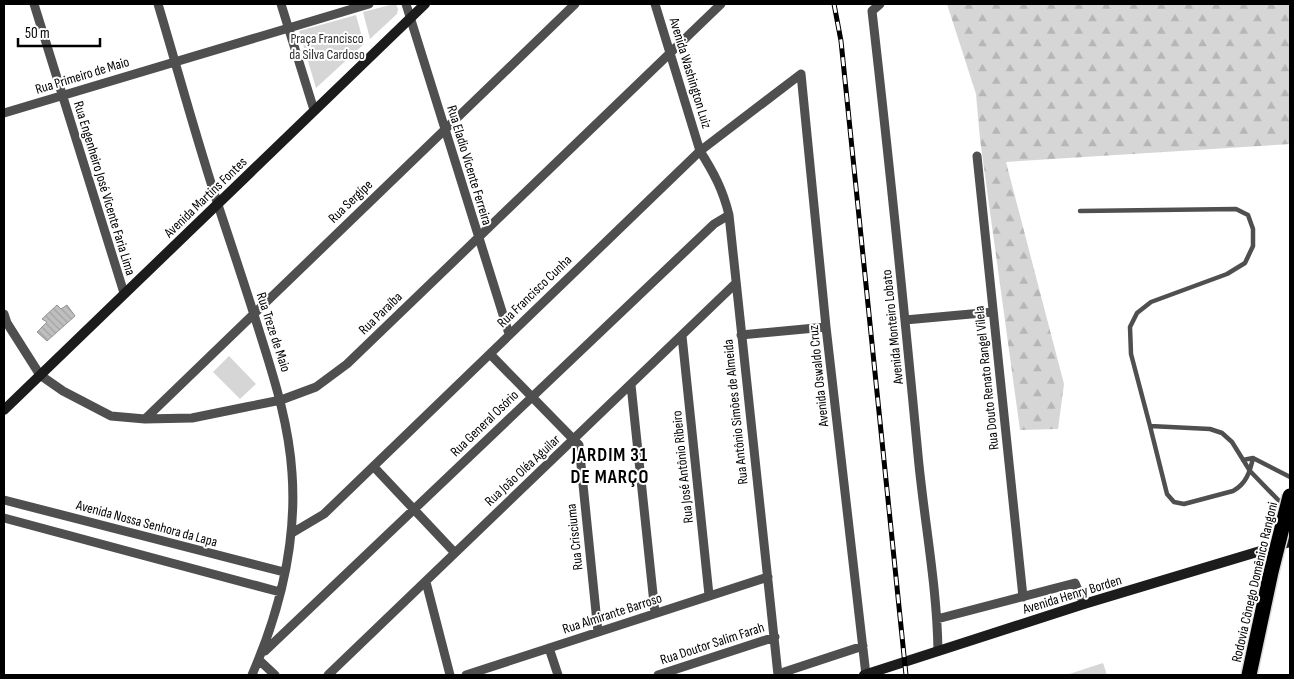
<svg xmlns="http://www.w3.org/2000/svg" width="1294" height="679" viewBox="0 0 1294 679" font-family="'Sofia Sans Condensed',sans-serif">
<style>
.forest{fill:url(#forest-firs)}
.park{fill:#d6d6d6}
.building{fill:url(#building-back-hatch);stroke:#939393}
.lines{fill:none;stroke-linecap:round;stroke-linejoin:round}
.lane{stroke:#4f4f4f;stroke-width:4.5}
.street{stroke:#4f4f4f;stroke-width:9}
.secondary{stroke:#1c1c1c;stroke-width:10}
.rail-casing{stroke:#000;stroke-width:5}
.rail{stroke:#fff;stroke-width:3;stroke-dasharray:9;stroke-linecap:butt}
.highway-bridge-casing{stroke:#dbdbdb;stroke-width:18;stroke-linecap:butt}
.highway-bridge{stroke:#000;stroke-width:15}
.labels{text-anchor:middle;stroke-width:4;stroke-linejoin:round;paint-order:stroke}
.park-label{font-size:14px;fill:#2d2d2d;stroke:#fff}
.street-label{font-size:14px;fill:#000;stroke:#fff}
.district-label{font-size:19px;font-weight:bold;letter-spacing:1px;fill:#000;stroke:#fff}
</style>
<defs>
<pattern id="forest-firs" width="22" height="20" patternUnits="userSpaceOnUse" patternTransform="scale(1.25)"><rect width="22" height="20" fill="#d6d6d6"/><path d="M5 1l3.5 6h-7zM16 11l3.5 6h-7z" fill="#b6b6b6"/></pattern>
<pattern id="building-back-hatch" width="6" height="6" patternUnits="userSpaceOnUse" patternTransform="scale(1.25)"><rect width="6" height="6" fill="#bfbfbf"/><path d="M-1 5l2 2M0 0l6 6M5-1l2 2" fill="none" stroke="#a2a2a2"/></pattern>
</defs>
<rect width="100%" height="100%" fill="#fff"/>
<path class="forest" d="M947 4H1290V144L1006 162 1064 384 1058 429 1020 430 980 139 976 94Z"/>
<path class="park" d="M394 4H396L398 9 397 14 370 39 363 12Z
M356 15 364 44 316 88 299 31Z
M229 356 256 384 240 399 213 372Z
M1103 663 1107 675H1066Z"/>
<path class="building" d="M57 305 61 309 67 305 75 316 47 341 37 332 47 322 42 319Z"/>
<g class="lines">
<path class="lane" d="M1080 211 1236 209 1248 215 1253 229V246L1245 263 1227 274 1151 302 1137 313 1130 327 1131 354 1150 426 1210 429 1222 433 1232 442 1250 471 1284 506
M1150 426 1167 494 1174 502 1184 504 1233 491C1246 484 1250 472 1253 458
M1243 460 1253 458 1290 477"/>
<path class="street" d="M34 4 124 293
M158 4C179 74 198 145 221 214 235 256 249 298 262 340 276 384 289 427 292 473 297 542 279 613 252 675
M281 4 314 110
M406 4 509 334
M655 4 700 151C714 173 723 190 729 215L778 675
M880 4 872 11C889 159 904 307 918 455 924 520 937 585 938 651
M801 74 826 327 866 675
M4 113 369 4
M977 156 1023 597
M4 314 7 323 40 375 63 391 111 416 145 419 192 418 246 407 281 400 316 387 347 364 721 4
M905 320 993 312
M741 335 826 327
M682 336 709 595
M490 354 579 445 598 632
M631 385 655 613
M145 419 575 4
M374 467 455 553
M4 500 284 572
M4 518 280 592
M292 533 324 514 700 151 801 74
M426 582 450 675
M937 619 1075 583 1084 604
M549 648 558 675
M265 651 714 224 729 215
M259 660 275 675
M778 674 863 646
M328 675 735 284
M466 675 768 577
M658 675 775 637"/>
<path class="secondary" d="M4 410 425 4
M864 675 1084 604 1290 542"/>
<g class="rail-casing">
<path id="rail" d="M834 4 841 41 906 675"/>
</g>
<use href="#rail" class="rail"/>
<g class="highway-bridge-casing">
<path id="highway-bridge" d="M1249 675 1271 572 1290 496"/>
</g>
<use href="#highway-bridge" class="highway-bridge"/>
</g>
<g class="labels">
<g class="park-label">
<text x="327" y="43">Praça Francisco<tspan x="327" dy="16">da Silva Cardoso</tspan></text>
</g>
<g class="street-label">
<text transform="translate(691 73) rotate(73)" y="5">Avenida Washington Luiz</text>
<text transform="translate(82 75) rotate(-17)" y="5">Rua Primeiro de Maio</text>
<text transform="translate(470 165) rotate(73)" y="5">Rua Eladio Vicente Ferreira</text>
<text transform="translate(105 188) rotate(73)" y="5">Rua Engenheiro José Vicente Faria Lima</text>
<text transform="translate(205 197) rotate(-44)" y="5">Avenida Martins Fontes</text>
<text transform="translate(350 201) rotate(-44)" y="5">Rua Sergípe</text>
<text transform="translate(534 291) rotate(-44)" y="5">Rua Francisco Cunha</text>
<text transform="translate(380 313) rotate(-44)" y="5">Rua Paraíba</text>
<text transform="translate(892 327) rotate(-96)" y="5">Avenida Monteiro Lobato</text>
<text transform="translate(274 332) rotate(72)" y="5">Rua Treze de Maio</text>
<text transform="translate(818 376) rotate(-96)" y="5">Avenida Oswaldo Cruz</text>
<text transform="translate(986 378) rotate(-96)" y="5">Rua Douto Renato Rangel Vilela</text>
<text transform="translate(735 412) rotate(-96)" y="5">Rua Antônio Simões de Almeida</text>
<text transform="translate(484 423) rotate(-44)" y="5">Rua General Osório</text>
<text transform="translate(682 467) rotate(-96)" y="5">Rua José Antônio Ribeiro</text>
<text transform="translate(522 470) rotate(-43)" y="5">Rua João Oléa Aguilar</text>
<text transform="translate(147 523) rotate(15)" y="5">Avenida Nossa Senhora da Lapa</text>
<text transform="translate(574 537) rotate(-96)" y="5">Rua Crisciuma</text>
<text transform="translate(1254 582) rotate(-77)" y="5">Rodovia Cônego Domênico Rangoni</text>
<text transform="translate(1072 594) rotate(-17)" y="5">Avenida Henry Borden</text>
<text transform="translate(612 613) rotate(-18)" y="5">Rua Almirante Barroso</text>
<text transform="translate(712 643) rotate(-18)" y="5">Rua Doutor Salim Farah</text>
</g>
<g class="district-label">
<text x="610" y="461">JARDIM 31<tspan x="610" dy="22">DE MARÇO</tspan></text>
</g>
</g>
<rect width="1294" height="679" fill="none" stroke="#000000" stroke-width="10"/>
<path d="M18 38v8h82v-8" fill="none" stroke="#000000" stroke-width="2.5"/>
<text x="25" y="38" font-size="15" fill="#000000" stroke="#ffffff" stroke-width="4" paint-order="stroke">50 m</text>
</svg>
